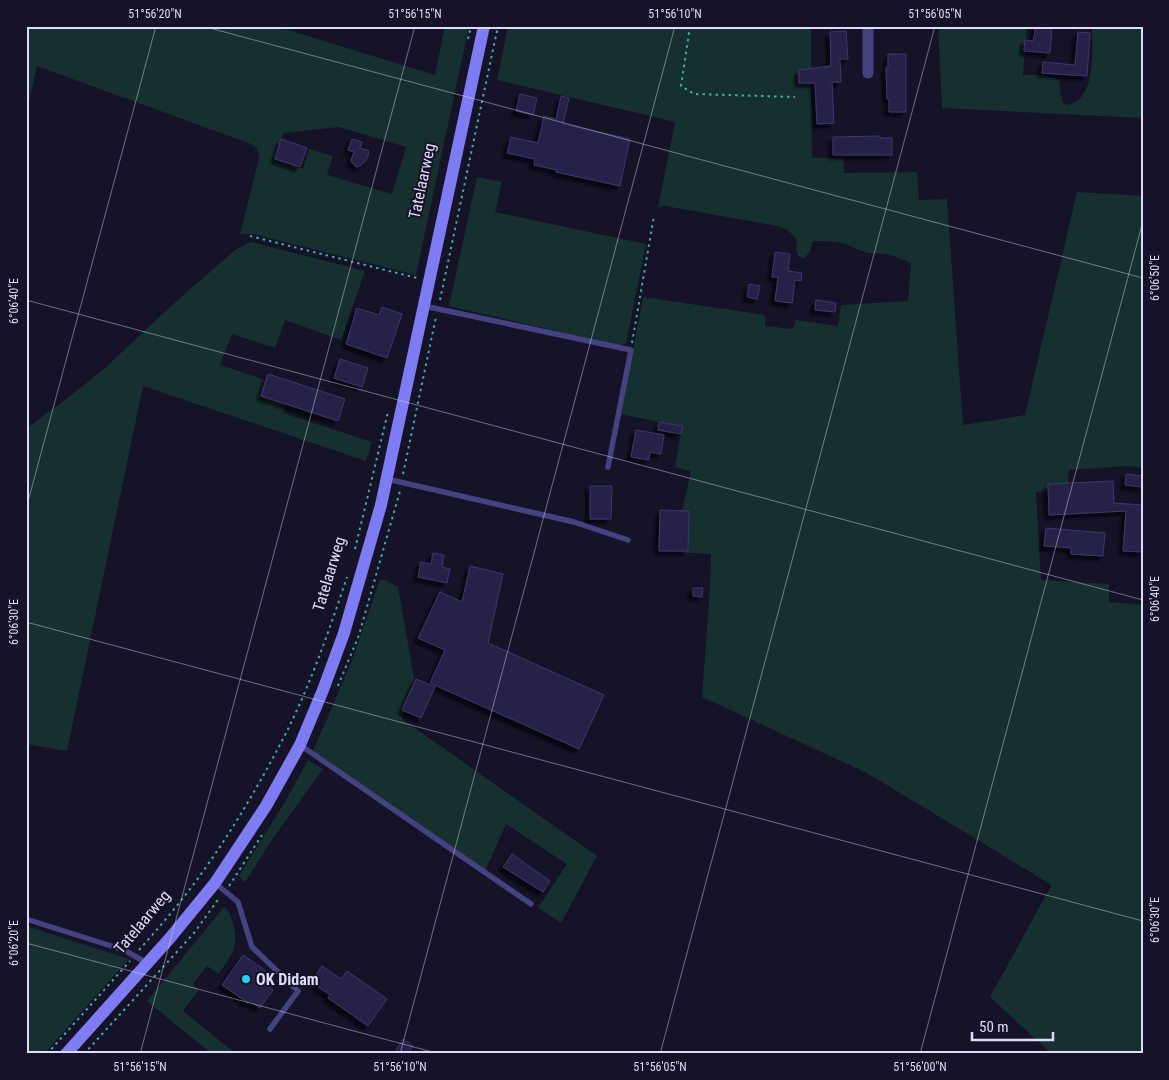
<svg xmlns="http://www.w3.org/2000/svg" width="1169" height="1080" font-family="'Roboto Condensed',sans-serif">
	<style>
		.green { fill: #16302f; fill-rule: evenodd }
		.building { fill: #282046; stroke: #403570; filter: url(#shadow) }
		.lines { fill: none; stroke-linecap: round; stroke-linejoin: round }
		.path { stroke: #3dafa7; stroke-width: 2; stroke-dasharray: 2.5 4; stroke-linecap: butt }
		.service { stroke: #444281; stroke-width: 5.5 }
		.minor { stroke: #444281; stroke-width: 11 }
		.secondary { stroke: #7e7cf2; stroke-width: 12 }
		.ticks { fill: none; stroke: #dfdcfb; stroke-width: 1; stroke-opacity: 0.45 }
		.poi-dot { fill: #1bd6e8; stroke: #161227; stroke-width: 2 }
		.labels { text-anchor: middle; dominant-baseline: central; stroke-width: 4; stroke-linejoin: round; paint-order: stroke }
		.street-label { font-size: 16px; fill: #dfdcfb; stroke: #161227 }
		.poi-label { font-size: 16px; font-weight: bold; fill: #dfdcfb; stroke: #161227; text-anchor: start }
		.neatline { fill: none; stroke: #dfdcfb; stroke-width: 2 }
		.ticks-label { font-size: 12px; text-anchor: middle; fill: #dfdcfb }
	</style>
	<defs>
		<filter id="shadow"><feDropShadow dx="-4.5" dy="4.5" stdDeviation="1" flood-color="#0009"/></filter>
	</defs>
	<rect width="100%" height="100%" fill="#161227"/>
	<path class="green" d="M26,26H275L435,75L445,26H469L416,275L253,234H240L259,157L257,148L251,144L37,66L26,115ZM339,127L406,147L392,194L327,175L333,156L309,149L303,169L274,161L283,133Z
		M508,26H811L812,158H843L844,173L917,172L919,200L947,199L963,425L1025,415L1077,192L1143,196V468L1128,466L1069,470L1068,489L1036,492L1041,580L1109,584V602L1143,605V1054H1052L990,997L1051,886L1050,884L867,773L702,697L710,587L711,554L673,552L691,471L675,467L682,427L621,414L643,297L765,315V326L793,329L796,320L838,326L841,305L908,301L911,263L888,254L867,253L843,243L828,241H813L810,252L804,258L798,256L796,249L797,239L789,231L778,226L665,206L658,207L675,122L497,80Z
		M938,26H1027L1023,75H1044L1059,80L1062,101L1066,105C1097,101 1092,49 1092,26L1143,27V118L942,108Z
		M477,177L502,182L495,212L646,244L626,343L620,346L449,306Z
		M251,242L365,271L341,340L285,320L275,348L232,334L220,365L290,388L283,413L372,442L366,461L143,386L67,751L26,744V429L74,393L105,368L171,306L235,250Z
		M380,579L387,581L398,587L414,678L402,719L597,856L561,923L538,908L567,864L506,824L485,871L313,751L351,663Z
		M308,760L323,769L273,838L245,882L239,876L286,800Z
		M224,907C230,912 231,916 233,924C240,947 231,955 219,974L207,966L193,984L199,990L183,1011L236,1054H212L147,1001Z
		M26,926L129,959L44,1054H26Z"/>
	<path class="building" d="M1036,27L1050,28L1052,30L1050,53L1024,51L1025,40L1033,41Z
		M846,31L848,59H840L841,82H832L834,123L817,124L815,83H799V70L831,66L830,32Z
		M1078,32L1090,33L1087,76L1042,73L1043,62L1075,65Z
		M888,54H906V112H889V99H887L886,67H888Z
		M520,94L537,98L533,115L516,111Z
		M561,96L569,98L563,124L630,139L620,186L556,172L557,170L534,165L535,159L507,153L511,137L538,143L544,116L556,119Z
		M880,136V138H892V155H833V137Z
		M281,139L307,148L300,167L275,159Z
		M352,139L362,142L360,148L369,151L367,159L360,166L356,167L353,164L351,160L354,152L348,150Z
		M775,252L790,254L788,271L802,273L801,281L795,280L792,303L775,301L778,277H772Z
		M749,284L760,286L757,299L747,297Z
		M816,300L836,303L835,312L815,310Z
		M382,307L402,314L387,358L346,344L357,308L379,315Z
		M340,359L368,368L362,387L334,378Z
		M268,374L345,399L338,421L261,396Z
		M659,422L683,426L681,434L658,430Z
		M636,430L664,435L661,454L650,452L649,460L631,457Z
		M1126,474L1143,476V487L1125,485Z
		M1113,481L1114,503L1143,505V552L1123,551L1126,511L1049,515L1048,484Z
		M590,486H612L611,519H590Z
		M660,510L689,511L688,551H659Z
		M1046,528L1105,533L1103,556L1071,554V548L1044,546Z
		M433,553L444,555L442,567L450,569L447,583L418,577L421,562L431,564Z
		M470,566L503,574L488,643L604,695L579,749L430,683L445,650L418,638L440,592L462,602Z
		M693,588H703L702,597L693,596Z
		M416,679L435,687L421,718L402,710Z
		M512,854L550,881L543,892L503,867Z
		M243,955L269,973L263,982L273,990L260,1008L250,1001L248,1003L222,985Z
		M322,966L341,979L347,971L387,999L368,1026L328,998L330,995L311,982Z
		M403,1039L413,1046L407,1054H393Z"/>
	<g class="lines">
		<path class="path" d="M690,26L681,86L694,94L795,97
			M468,39L471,26
			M250,236L417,278
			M440,300L498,26
			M632,343L654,216
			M403,474L436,317
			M355,549L388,412
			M338,686L359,635L400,491
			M229,886L262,835
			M139,950C154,933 169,916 183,898C221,850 256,791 284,737C310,686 329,631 347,577
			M47,1054L130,961
			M84,1054L194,933L220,897"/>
		<path class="service" d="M424,306L631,350L608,467
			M387,479L574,522L628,540
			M300,745L531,904
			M215,883L238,902L252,947L298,991L270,1029
			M26,919L124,950L147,963"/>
		<path class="minor" d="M868,26V73"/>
		<path class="secondary" d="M66,1054L170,938L215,883L266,806L300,745L323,690L344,633L381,505L484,26"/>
	</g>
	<path class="ticks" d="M202,26L1143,278M26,300L1143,600M26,509L156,26M26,622L1143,921M26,943L440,1054M140,1054L415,26M400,1054L675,26M660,1054L935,26M920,1054L1143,221"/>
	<circle class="poi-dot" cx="246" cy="979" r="5"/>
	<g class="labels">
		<g class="street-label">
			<text transform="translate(422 181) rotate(-78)">Tatelaarweg</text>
			<text transform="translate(329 574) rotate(-73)">Tatelaarweg</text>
			<text transform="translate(142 922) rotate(-50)">Tatelaarweg</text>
		</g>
		<g class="poi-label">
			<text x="256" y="979">OK Didam</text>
		</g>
	</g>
	<rect width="1169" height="1080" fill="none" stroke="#161227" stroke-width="55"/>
	<path d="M972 1032v8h81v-8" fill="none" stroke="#dfdcfb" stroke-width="2.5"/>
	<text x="979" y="1032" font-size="15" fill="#dfdcfb" stroke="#161227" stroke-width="4" paint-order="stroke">50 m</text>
	<rect x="28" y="28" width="1114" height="1024" class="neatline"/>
	<g class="ticks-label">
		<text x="155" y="18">51°56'20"N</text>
		<text x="415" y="18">51°56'15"N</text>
		<text x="675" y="18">51°56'10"N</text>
		<text x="935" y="18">51°56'05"N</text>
		<text transform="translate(1155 278) rotate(-90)" y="4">6°06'50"E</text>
		<text transform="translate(14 301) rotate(-90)" y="4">6°06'40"E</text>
		<text transform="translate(1155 599) rotate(-90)" y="4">6°06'40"E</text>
		<text transform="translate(14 622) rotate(-90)" y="4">6°06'30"E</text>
		<text transform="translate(1155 920) rotate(-90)" y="4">6°06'30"E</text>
		<text transform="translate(14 943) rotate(-90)" y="4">6°06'20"E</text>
		<text x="140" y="1071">51°56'15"N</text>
		<text x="400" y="1071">51°56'10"N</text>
		<text x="660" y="1071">51°56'05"N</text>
		<text x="920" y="1071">51°56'00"N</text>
	</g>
</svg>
